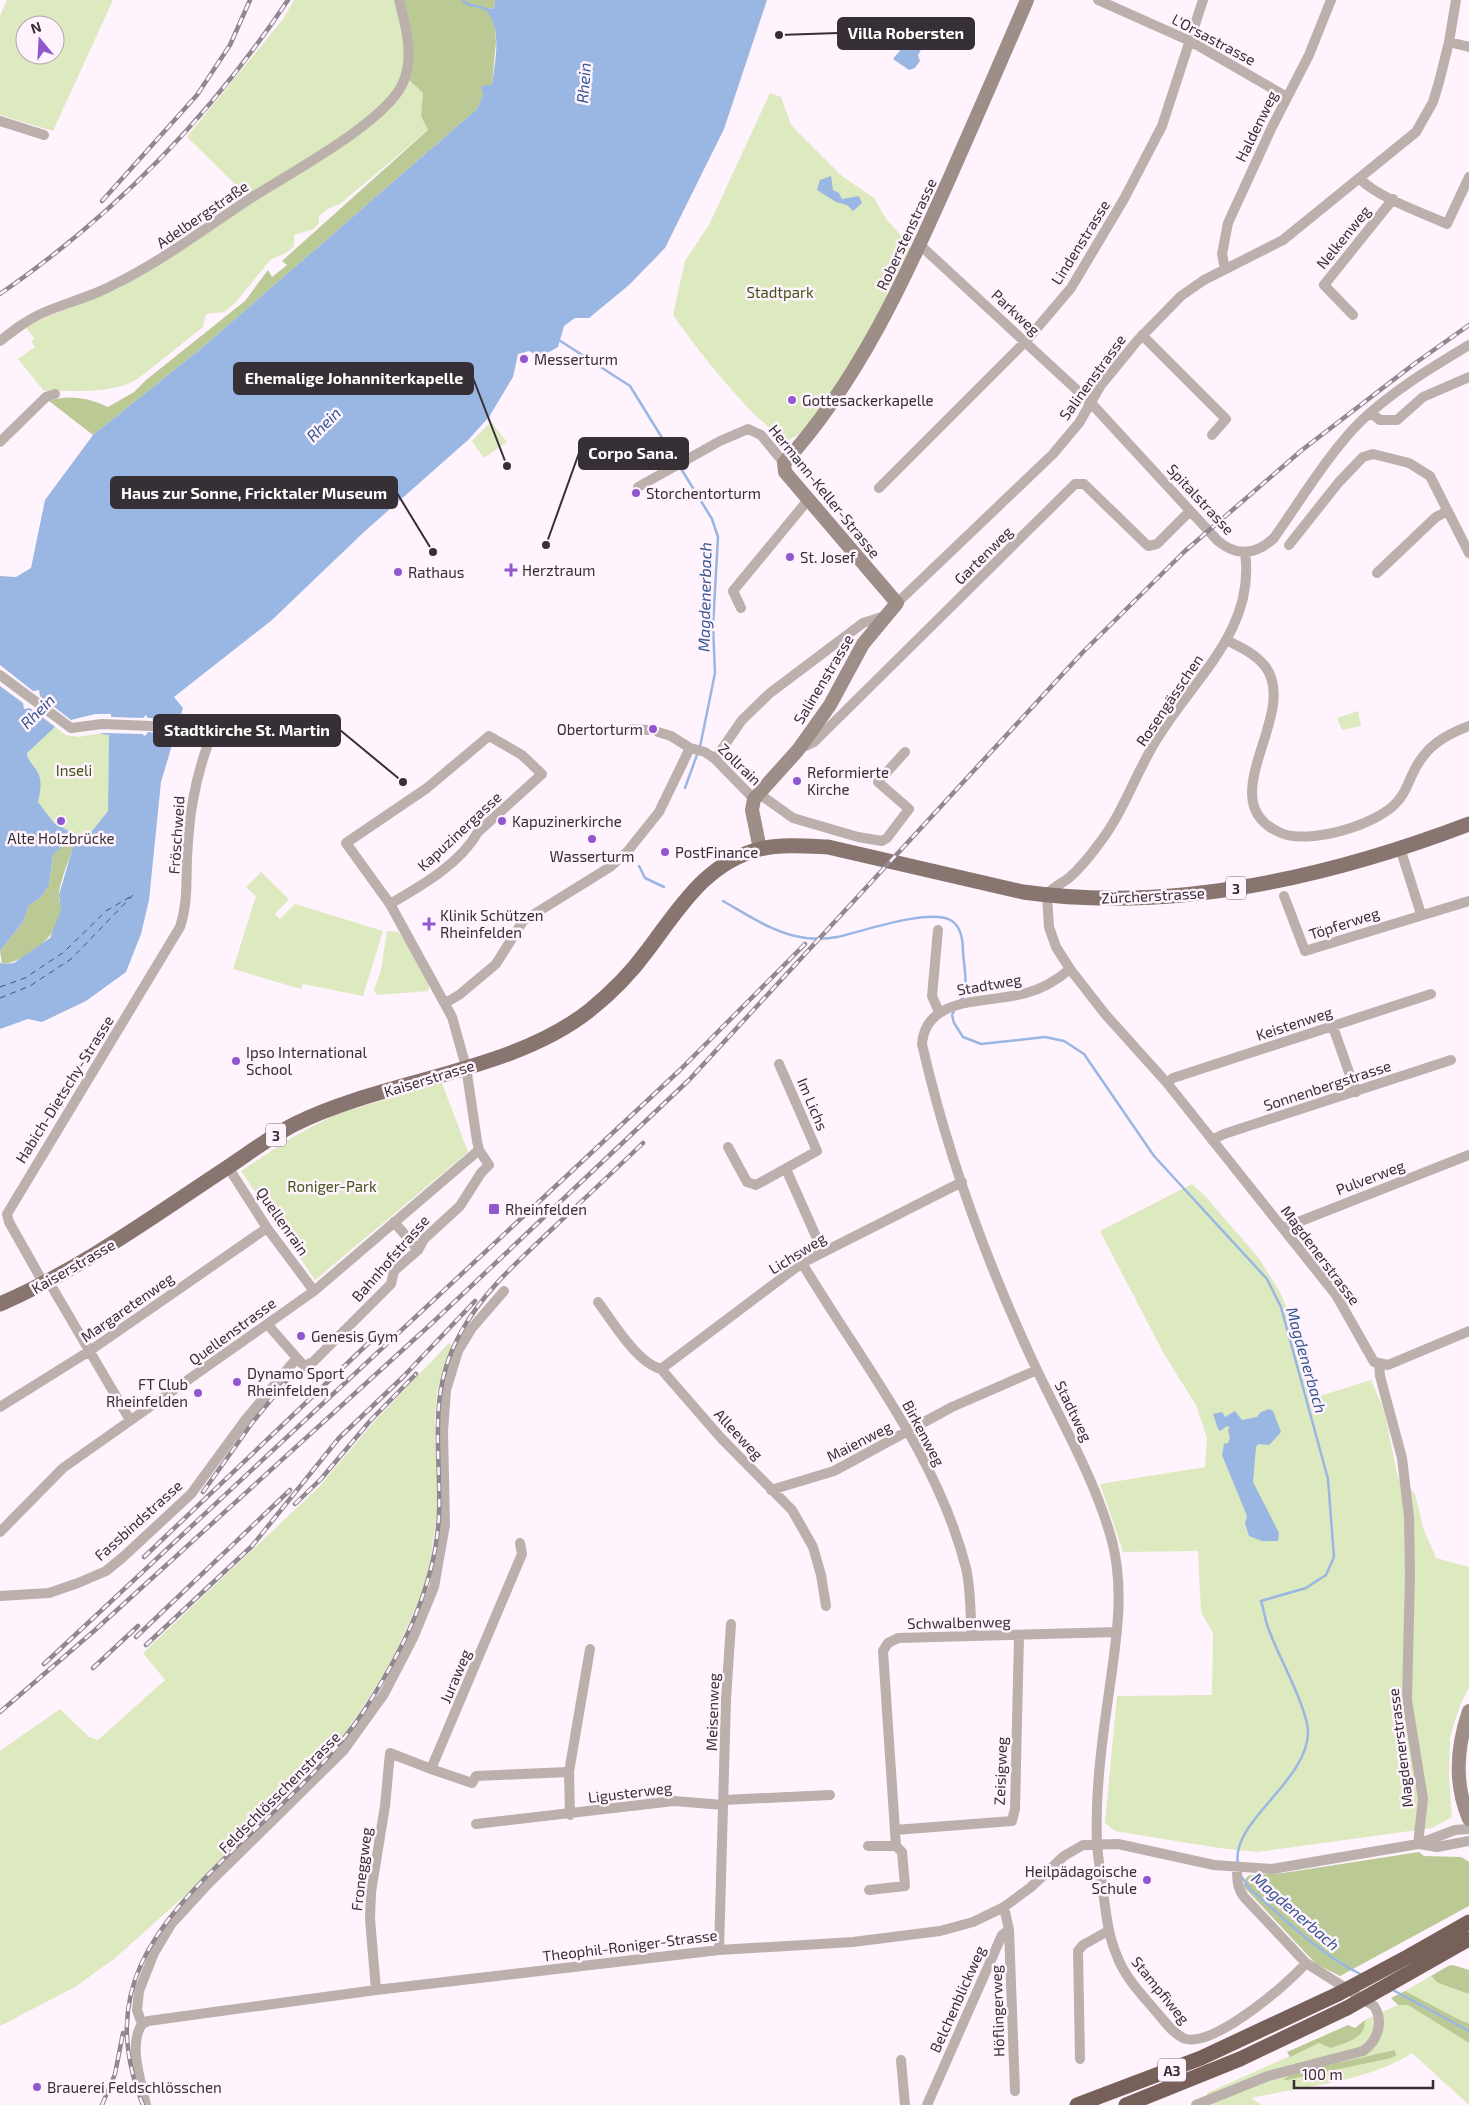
<svg xmlns="http://www.w3.org/2000/svg" width="1469" height="2105" font-family="'Exo 2',sans-serif">
	<style>
		.green { fill: #dde9be; fill-rule: evenodd }
		.forest { fill: #bbc995 }
		.water { fill: #9ab6e3; fill-rule: evenodd }
		.pier { fill: #fff3fd }
		.lines { fill: none; stroke-linecap: round; stroke-linejoin: round }
		.stream { stroke: #9ab6e3; stroke-width: 2.5 }
		.ferry { stroke: #355790; stroke-width: 1; stroke-dasharray: 6 5; stroke-linecap: butt }
		.street { stroke: #bbb0ac; stroke-width: 10 }
		.secondary { stroke: #9e8e88; stroke-width: 14 }
		.primary { stroke: #88756f; stroke-width: 15 }
		.highway { stroke: #766059; stroke-width: 15 }
		.rail-casing { stroke: #90878f; stroke-width: 4.5 }
		.rail { stroke: #fff3fd; stroke-width: 2.5; stroke-dasharray: 8; stroke-linecap: butt }
		.highway-bridge { stroke: #766059; stroke-width: 15 }
		.poi-dot { fill: #9157cf; stroke: #fff3fd; stroke-width: 2 }
		.labels { text-anchor: middle; dominant-baseline: central; stroke-width: 5; stroke-linejoin: round; paint-order: stroke }
		.shield { fill: #fff3fd; stroke: #726a71; stroke-width: 1 }
		.shield-label { font-size: 14px; font-weight: bold; fill: #362f35 }
		.street-label { font-size: 15px; fill: #362f35; stroke: #fff3fd }
		.park-label { font-size: 15px; fill: #465219; stroke: #fff3fd }
		.poi-label { font-size: 15px; fill: #362f35; stroke: #fff3fd; text-anchor: start }
		.water-label { font-size: 16px; font-style: italic; fill: #355790; stroke: #fff3fd }
		.leader { fill: none; stroke: #362f35; stroke-width: 2 }
		.callout-dot { fill: #362f35; stroke: #fff3fd; stroke-width: 2 }
		.callout { fill: #362f35; stroke: #362f35; stroke-width: 2 }
		.callout-label { font-size: 16px; text-anchor: middle; font-weight: bold; fill: #fff }
	</style>
	<rect width="100%" height="100%" fill="#fff3fd"/>
	<path class="green" d="M7,0H113L53,131L0,115V16ZM25,25H55V55H25Z
		M294,0H396C402,24 409,52 403,76C391,117 284,173 247,196L187,137L283,19Z
		M407,78L423,93L421,116L428,130L340,204L327,209L319,216V223L314,229L294,235V246L286,253L270,260L236,302L224,312L206,314L203,327L139,378C113,395 74,390 44,391L18,359L35,347L31,341L34,338L25,326L117,289L349,139Z
		M770,93L781,97L791,125L842,176L874,198L886,219L909,244L911,250C886,298 834,418 789,440C760,431 692,343 673,315L685,261L709,225Z
		M491,422L507,442L484,458L472,441Z
		M1358,711L1361,726L1342,730L1337,718Z
		M55,727L109,734L108,811L92,831L82,838L54,823L37,802C40,792 41,781 37,771C34,764 27,761 27,753Z
		M261,872L289,899L275,914L280,919L295,904L383,931L363,996L303,984L301,989L233,969L256,896L246,887Z
		M387,931L398,932L405,940L430,985L428,991L377,995L374,990L381,970Z
		M442,1083L468,1152L315,1280L241,1171L291,1138L336,1114Z
		M1192,1184L1205,1196L1258,1257L1280,1292L1313,1369L1320,1396L1371,1380L1384,1410L1398,1478L1415,1494L1424,1530L1436,1558L1469,1567V1687L1460,1705L1450,1737L1449,1777L1452,1817L1432,1828L1257,1852L1219,1848L1115,1831L1105,1823L1117,1696L1212,1695L1213,1633L1201,1612L1198,1551L1123,1552L1100,1484L1205,1467L1207,1438L1196,1405L1164,1354L1100,1231Z
		M449,1343L452,1345L437,1392L435,1418L437,1514L427,1582L391,1663L364,1705L340,1740L289,1794L214,1865L197,1885L114,1959L75,1987L0,2026V1751L60,1709L89,1737L98,1740L165,1680L143,1653L319,1487L373,1423Z
		M1431,1976L1438,1983L1469,1994V2023L1462,2021L1405,1991Z
		M1398,2005H1408L1469,2043V2105L1412,2053C1370,2081 1301,2087 1251,2098L1262,2105H1211L1207,2093L1319,2043L1365,2026V2020Z"/>
	<path class="forest" d="M396,0H495L494,8L486,9L494,19L496,42L492,85L483,95L477,109L204,346L93,435L49,401C70,394 89,398 108,407L134,392L146,380L245,301L268,270L272,277L287,265L282,261L428,130L421,116L423,93L407,78L404,37Z
		M70,839L74,843C70,859 60,879 59,895C58,900 62,905 61,910C59,936 26,962 2,964L0,951L23,922L29,905L39,899L49,885L53,855Z
		M1419,1852L1424,1856L1461,1857L1469,1862V1906L1340,1976L1316,1964L1243,1886L1246,1878L1250,1875L1283,1873Z
		M1453,1965L1469,1970V1994L1438,1983L1431,1976L1448,1966Z
		M1405,1991L1462,2021L1469,2023V2043L1408,2005H1398L1391,1998Z
		M1365,2020C1366,2039 1346,2042 1331,2048L1319,2043L1290,2057L1287,2052L1348,2025L1355,2028Z
		M1395,2050L1396,2056L1387,2059L1286,2080L1284,2079L1294,2073Z"/>
	<path class="water" d="M495,0H767L724,129L665,248L629,285L589,318H575L564,326L558,347L540,357L529,351L518,354L513,377L489,417L468,440L364,532L272,620L174,697L183,708L161,782L149,900L141,934L126,972L86,1001L42,1022L28,1019L0,1029V962L2,964L14,963L50,938L61,910L59,895L74,843L71,839L53,855L49,885L39,899L29,905L23,922L0,951V576L16,577L31,568L45,500L93,435L204,346L477,109L483,95L481,86L492,85C495,60 503,29 485,9L494,8ZM55,727L109,735L108,811L92,831L82,838L54,823L38,802C40,792 43,781 37,771C33,764 27,760 27,753Z
		M912,36L918,40L921,37L925,43L918,55L920,61L915,68L909,70L893,59Z
		M831,176L833,190L839,193L842,199L859,196L862,203L853,211L847,205L836,202L817,190L820,180Z
		M1269,1409L1273,1411L1281,1432L1269,1445L1258,1444L1256,1447L1253,1482L1279,1533L1278,1541H1262L1249,1536L1245,1523L1247,1516L1222,1455L1224,1444L1228,1443L1230,1438L1228,1430L1230,1428L1227,1426L1220,1431L1218,1429L1213,1414L1222,1412L1225,1417L1235,1411L1242,1420L1257,1417L1261,1412Z"/>
	<path class="pier" d="M0,665L33,691L39,690L40,696L71,720L95,714H111V717L143,718L146,715L148,718L180,719L175,734L148,732L145,736L142,734L104,733L78,737L66,735L30,708L24,709L23,703L0,686Z"/>
	<g class="lines">
		<path class="stream" d="M463,0L467,4L487,9
			M559,340L630,386L677,462
			M680,467L712,519L718,537L713,626L715,673L700,747
			M685,788L698,752
			M639,866L645,878L664,887
			M723,901C748,915 776,935 806,938C815,939 828,939 837,937C861,932 931,907 952,921C961,927 963,942 963,952C964,967 969,987 961,1000
			M954,1011L952,1015L954,1023L963,1037L981,1044L1045,1037L1064,1041L1084,1054L1154,1156L1267,1279L1281,1307L1328,1479L1334,1557L1326,1575L1306,1588L1261,1601C1264,1610 1265,1621 1269,1630C1278,1656 1308,1708 1308,1733C1307,1782 1230,1822 1238,1864
			M1241,1876L1249,1888C1285,1919 1319,1954 1362,1975
			M1391,1989L1469,2031"/>
		<path class="ferry" d="M0,987L25,978L64,952L106,911L130,897
			M0,998L30,986L71,959L133,895"/>
		<path class="street" d="M1098,0L1190,41L1287,97
			M1449,42L1469,47
			M0,121L44,135
			M1360,179C1379,198 1421,212 1447,224L1469,177
			M920,245L1091,403L1218,541C1237,557 1256,555 1274,538C1300,501 1329,453 1360,422C1392,391 1431,368 1469,345
			M1225,269L1222,254L1228,223L1272,127L1309,55L1331,0
			M1353,315L1324,285L1393,199
			M1142,335L1226,419L1212,435
			M0,341C14,330 28,319 45,312C66,303 90,297 111,286C159,263 201,231 245,202C284,176 382,125 402,85C415,58 406,27 399,0
			M1371,413L1380,420H1397L1423,397L1469,377
			M0,442L46,397L55,394
			M638,487L720,441L748,429L761,435L784,463
			M879,488L1026,341L1071,288L1124,199L1162,126L1203,0
			M1289,545L1339,482L1363,457L1373,454L1409,463L1430,476L1469,553
			M1245,553C1256,630 1193,679 1157,739C1135,774 1124,812 1098,845C1090,856 1080,868 1070,877C1062,884 1053,886 1047,895L1049,927L1056,947L1070,969L1105,1014L1167,1083L1336,1295L1374,1362L1388,1365L1469,1331
			M1377,573L1436,517L1448,511
			M897,603L1053,454L1079,423L1101,385L1137,341L1181,296L1204,280L1283,240L1416,132L1433,102L1439,82L1449,42L1456,0
			M741,608L733,591L808,500
			M1226,640C1240,647 1254,653 1264,665C1303,712 1207,802 1281,833C1309,845 1377,825 1397,802C1405,794 1408,783 1413,773C1425,747 1443,736 1469,726
			M0,675L71,728L102,724L175,727L203,735L208,744C194,783 189,816 187,858C186,882 188,903 180,927L7,1214L9,1222L44,1284
			M632,729L647,730
			M658,732L671,736L690,748L705,752L715,759L754,799
			M799,749L814,742L1075,484H1084L1148,546L1157,544L1190,511
			M715,759L742,720L770,693L863,623L885,616
			M758,793L793,818L858,837L882,841L887,838L909,809L878,782L905,752
			M1400,848L1421,914
			M1284,896L1305,951L1469,901
			M938,930L932,996L939,1012
			M1070,969C1057,980 1042,989 1026,993C990,1004 926,994 922,1044C946,1149 984,1255 1029,1353C1057,1415 1094,1475 1112,1541C1125,1591 1116,1642 1109,1692C1102,1740 1095,1794 1097,1843C1098,1859 1101,1875 1103,1891C1106,1913 1108,1935 1117,1956C1125,1978 1144,1997 1159,2015C1166,2023 1175,2036 1186,2039C1215,2046 1287,1985 1306,1963
			M445,1003L459,995L496,964L523,921L610,867L627,852L659,812L690,748
			M1333,1027L1356,1092
			M1167,1083L1173,1078L1431,994
			M1212,1140L1224,1134L1451,1060
			M728,1147L747,1182L756,1185L817,1151L779,1064
			M228,1167L267,1228L314,1291
			M786,1169L823,1252
			M394,1222L418,1250
			M1283,1228L1469,1155
			M802,1263C861,1362 937,1454 966,1568C971,1589 970,1614 972,1636
			M49,1282L130,1420
			M598,1302C612,1321 637,1363 661,1369L721,1438L792,1510L813,1547L821,1575L826,1606
			M268,1325L304,1366L313,1362L391,1284L394,1271L418,1250L424,1239L460,1206L481,1173L489,1165L479,1150L477,1141L466,1067L452,1017L390,904L346,843L427,788L489,736L522,755L542,774L478,832C460,864 421,886 390,904
			M1379,1364L1380,1376L1402,1458L1409,1517L1410,1574L1407,1700L1423,1799L1418,1844
			M661,1369L802,1263L962,1182
			M0,1407L88,1352L267,1228
			M771,1490L834,1471L952,1407L1037,1370
			M0,1532L63,1468L314,1291L479,1150
			M0,1596L49,1593L78,1583L106,1571L122,1558L191,1494L246,1419L296,1359
			M431,1769L472,1783L476,1776L569,1772
			M724,1800L830,1795
			M570,1815L569,1772L590,1649
			M476,1824L674,1801L723,1805
			M895,1830L1012,1821L1015,1809L1019,1636
			M1419,1844L1437,1847L1469,1841
			M868,1846H896L902,1852L905,1886L869,1890
			M896,1846L883,1651L888,1643L898,1638L1117,1632
			M1004,1907L1009,1930L1015,2091
			M719,1950L726,1699L731,1624
			M376,1990L370,1919L371,1892L385,1806L390,1753L431,1769L522,1554L520,1543
			M142,2024L148,2021L376,1990L719,1950L853,1942L940,1931L973,1922L1004,1907L1031,1887L1064,1856L1083,1845L1118,1844L1214,1865L1272,1869L1418,1844L1455,1830L1469,1829
			M142,2024L137,2010L139,1991L154,1953L172,1923L207,1885L343,1751L384,1694L413,1638L434,1587L445,1525L443,1432L446,1390L458,1351L472,1328L504,1291
			M142,2024C128,2045 141,2081 146,2105
			M1080,2059L1078,1951L1083,1945L1108,1931
			M901,2060L905,2105
			M927,2105L1002,1935L1009,1930
			M1196,2105L1268,2076L1363,2051C1378,2041 1384,2021 1374,2006L1306,1963L1244,1897C1237,1888 1237,1879 1237,1867"/>
		<path class="secondary" d="M760,849L752,810L754,799L798,750L830,705L863,644L897,603L785,472L784,463C859,381 905,278 950,177C976,118 1002,59 1027,0
			M1469,1711C1457,1746 1454,1784 1469,1819"/>
		<path class="primary" d="M0,1304C81,1269 152,1217 225,1169C248,1154 271,1136 295,1124C385,1079 511,1073 590,1010C611,993 631,973 647,951C679,909 705,863 760,849C782,844 806,846 828,847L1023,892C1172,913 1330,877 1469,824"/>
		<path class="highway" d="M1411,1955L1469,1922
			M1386,1986L1469,1939
			M1077,2105L1201,2058L1338,1994
			M1126,2105L1240,2059L1347,2008"/>
		<defs>
			<path id="rail" d="M102,201L197,95L230,45L250,0
				M0,294C116,214 210,117 288,0
				M203,1492L252,1423L289,1378
				M295,1504L321,1479L370,1421L416,1374
				M144,1557L377,1335
				M136,1637L290,1490
				M146,1645L252,1546L339,1438L403,1377L475,1301
				M44,1664L680,1070L805,944
				M93,1668L138,1626
				M0,1712L94,1631L430,1325L689,1080L1083,652L1185,551L1302,450L1414,364L1469,325
				M102,2105L115,2074L123,2033
				M143,2105C97,1990 156,1925 234,1849C281,1805 332,1761 367,1706C404,1648 436,1584 439,1514C441,1450 427,1393 460,1334C482,1293 518,1261 551,1230C582,1201 613,1172 643,1143"/>
		</defs>
		<use href="#rail" class="rail-casing"/>
		<use href="#rail" class="rail"/>
		<path class="highway-bridge" d="M1338,1994L1411,1955
			M1347,2008L1386,1986"/>
	</g>
	<g class="poi-dot">
		<circle cx="524" cy="359" r="5"/>
		<circle cx="792" cy="400" r="5"/>
		<circle cx="636" cy="493" r="5"/>
		<circle cx="790" cy="557" r="5"/>
		<path d="M508.5 562.5h5v5h5v5h-5v5h-5v-5h-5v-5h5z"/>
		<circle cx="398" cy="572" r="5"/>
		<circle cx="653" cy="729" r="5"/>
		<circle cx="797" cy="781" r="5"/>
		<circle cx="61" cy="821" r="5"/>
		<circle cx="502" cy="821" r="5"/>
		<circle cx="592" cy="839" r="5"/>
		<circle cx="665" cy="852" r="5"/>
		<path d="M426.5 916.5h5v5h5v5h-5v5h-5v-5h-5v-5h5z"/>
		<circle cx="236" cy="1061" r="5"/>
		<rect x="488" y="1203" width="12" height="12" rx="2.5"/>
		<circle cx="301" cy="1336" r="5"/>
		<circle cx="237" cy="1382" r="5"/>
		<circle cx="198" cy="1393" r="5"/>
		<circle cx="1147" cy="1880" r="5"/>
		<circle cx="37" cy="2087" r="5"/>
	</g>
	<g class="labels">
		<g class="shield">
			<rect x="1226" y="876.5" width="20" height="23" rx="4"/>
			<rect x="266" y="1123.5" width="20" height="23" rx="4"/>
			<rect x="1158" y="2058.5" width="28" height="23" rx="4"/>
		</g>
		<g class="shield-label">
			<text x="1236" y="888">3</text>
			<text x="276" y="1135">3</text>
			<text x="1172" y="2070">A3</text>
		</g>
		<g class="street-label">
			<text transform="translate(1214 39) rotate(28)">L'Orsastrasse</text>
			<text transform="translate(1256 126) rotate(-64)">Haldenweg</text>
			<text transform="translate(202 214) rotate(-34)">Adelbergstraße</text>
			<text transform="translate(906 234) rotate(-65)">Roberstenstrasse</text>
			<text transform="translate(1343 237) rotate(-51)">Nelkenweg</text>
			<text transform="translate(1080 242) rotate(-58)">Lindenstrasse</text>
			<text transform="translate(1016 312) rotate(43)">Parkweg</text>
			<text transform="translate(1092 377) rotate(-54)">Salinenstrasse</text>
			<text transform="translate(825 491) rotate(51)">Hermann-Keller-Strasse</text>
			<text transform="translate(1201 499) rotate(47)">Spitalstrasse</text>
			<text transform="translate(983 555) rotate(-45)">Gartenweg</text>
			<text transform="translate(823 679) rotate(-59)">Salinenstrasse</text>
			<text transform="translate(1169 700) rotate(-56)">Rosengässchen</text>
			<text transform="translate(740 764) rotate(44)">Zollrain</text>
			<text transform="translate(459 831) rotate(-43)">Kapuzinergasse</text>
			<text transform="translate(176 835) rotate(-86)">Fröschweid</text>
			<text transform="translate(1153 895) rotate(-3)">Zürcherstrasse</text>
			<text transform="translate(1344 923) rotate(-18)">Töpferweg</text>
			<text transform="translate(989 984) rotate(-10)">Stadtweg</text>
			<text transform="translate(1294 1023) rotate(-18)">Keistenweg</text>
			<text transform="translate(429 1078) rotate(-17)">Kaiserstrasse</text>
			<text transform="translate(1327 1085) rotate(-18)">Sonnenbergstrasse</text>
			<text transform="translate(64 1089) rotate(-58)">Habich-Dietschy-Strasse</text>
			<text transform="translate(813 1104) rotate(67)">Im Lichs</text>
			<text transform="translate(1370 1177) rotate(-21)">Pulverweg</text>
			<text transform="translate(283 1221) rotate(55)">Quellenrain</text>
			<text transform="translate(797 1253) rotate(-32)">Lichsweg</text>
			<text transform="translate(1321 1255) rotate(53)">Magdenerstrasse</text>
			<text transform="translate(390 1258) rotate(-49)">Bahnhofstrasse</text>
			<text transform="translate(73 1266) rotate(-30)">Kaiserstrasse</text>
			<text transform="translate(127 1307) rotate(-35)">Margaretenweg</text>
			<text transform="translate(232 1331) rotate(-36)">Quellenstrasse</text>
			<text transform="translate(1074 1411) rotate(64)">Stadtweg</text>
			<text transform="translate(924 1433) rotate(62)">Birkenweg</text>
			<text transform="translate(739 1434) rotate(47)">Alleeweg</text>
			<text transform="translate(859 1441) rotate(-27)">Maienweg</text>
			<text transform="translate(138 1520) rotate(-42)">Fassbindstrasse</text>
			<text transform="translate(959 1622) rotate(-1)">Schwalbenweg</text>
			<text transform="translate(455 1676) rotate(-67)">Juraweg</text>
			<text transform="translate(712 1712) rotate(-88)">Meisenweg</text>
			<text transform="translate(1400 1748) rotate(-97)">Magdenerstrasse</text>
			<text transform="translate(1000 1771) rotate(-88)">Zeisigweg</text>
			<text transform="translate(279 1792) rotate(-45)">Feldschlösschenstrasse</text>
			<text transform="translate(630 1792) rotate(-7)">Ligusterweg</text>
			<text transform="translate(361 1869) rotate(-83)">Froneggweg</text>
			<text transform="translate(630 1945) rotate(-7)">Theophil-Roniger-Strasse</text>
			<text transform="translate(1161 1990) rotate(51)">Stampfiweg</text>
			<text transform="translate(957 1999) rotate(-66)">Belchenblickweg</text>
			<text transform="translate(997 2011) rotate(-92)">Höflingerweg</text>
		</g>
		<g class="park-label">
			<text x="780" y="292">Stadtpark</text>
			<text x="74" y="770">Inseli</text>
			<text x="332" y="1186">Roniger-Park</text>
		</g>
		<g class="poi-label">
			<text x="534" y="359">Messerturm</text>
			<text x="802" y="400">Gottesackerkapelle</text>
			<text x="646" y="493">Storchentorturm</text>
			<text x="800" y="557">St. Josef</text>
			<text x="522" y="570">Herztraum</text>
			<text x="408" y="572">Rathaus</text>
			<text x="643" y="729" text-anchor="end">Obertorturm</text>
			<text x="807" y="772">Reformierte<tspan x="807" dy="17">Kirche</tspan></text>
			<text x="512" y="821">Kapuzinerkirche</text>
			<text x="61" y="838" text-anchor="middle">Alte Holzbrücke</text>
			<text x="675" y="852">PostFinance</text>
			<text x="592" y="856" text-anchor="middle">Wasserturm</text>
			<text x="440" y="915">Klinik Schützen<tspan x="440" dy="17">Rheinfelden</tspan></text>
			<text x="246" y="1052">Ipso International<tspan x="246" dy="17">School</tspan></text>
			<text x="505" y="1209">Rheinfelden</text>
			<text x="311" y="1336">Genesis Gym</text>
			<text x="247" y="1373">Dynamo Sport<tspan x="247" dy="17">Rheinfelden</tspan></text>
			<text x="188" y="1384" text-anchor="end">FT Club<tspan x="188" dy="17">Rheinfelden</tspan></text>
			<text x="1137" y="1871" text-anchor="end">Heilpädagoische<tspan x="1137" dy="17">Schule</tspan></text>
			<text x="47" y="2087">Brauerei Feldschlösschen</text>
		</g>
		<g class="water-label">
			<text transform="translate(583 83) rotate(-86)">Rhein</text>
			<text transform="translate(323 424) rotate(-45)">Rhein</text>
			<text transform="translate(704 597) rotate(-89)">Magdenerbach</text>
			<text transform="translate(37 711) rotate(-45)">Rhein</text>
			<text transform="translate(1307 1360) rotate(74)">Magdenerbach</text>
			<text transform="translate(1296 1911) rotate(41)">Magdenerbach</text>
		</g>
	</g>
	<path class="leader" d="M779 35L838 33M507 466L473 378M546 545L579 453M433 552L397 493M403 782L340 730"/>
	<g class="callout-dot">
		<circle cx="779" cy="35" r="5"/>
		<circle cx="507" cy="466" r="5"/>
		<circle cx="546" cy="545" r="5"/>
		<circle cx="433" cy="552" r="5"/>
		<circle cx="403" cy="782" r="5"/>
	</g>
	<g class="callout">
		<rect x="838" y="18" width="136" height="31" rx="5"/>
		<rect x="234" y="363" width="239" height="31" rx="5"/>
		<rect x="579" y="438" width="109" height="31" rx="5"/>
		<rect x="111" y="477" width="286" height="31" rx="5"/>
		<rect x="154" y="715" width="186" height="31" rx="5"/>
	</g>
	<g class="callout-label">
		<text x="906" y="39">Villa Robersten</text>
		<text x="354" y="384">Ehemalige Johanniterkapelle</text>
		<text x="633" y="459">Corpo Sana.</text>
		<text x="254" y="499">Haus zur Sonne, Fricktaler Museum</text>
		<text x="247" y="736">Stadtkirche St. Martin</text>
	</g>
	<g transform="translate(40 40) rotate(342)"><circle r="24" fill="#fff3fd" stroke="#afa5ad"/>
	<path d="M0-4L9 19L0 12L-9 19Z" fill="#9157cf"/>
	<text y="-8" font-size="14" font-weight="bold" text-anchor="middle" fill="#362f35">N</text>
	</g>
	<path d="M1294 2080v8h139v-8" fill="none" stroke="#362f35" stroke-width="2.5"/>
	<text x="1302" y="2080" font-size="15" fill="#362f35" stroke="#fff3fd" stroke-width="4" paint-order="stroke">100 m</text>
</svg>
